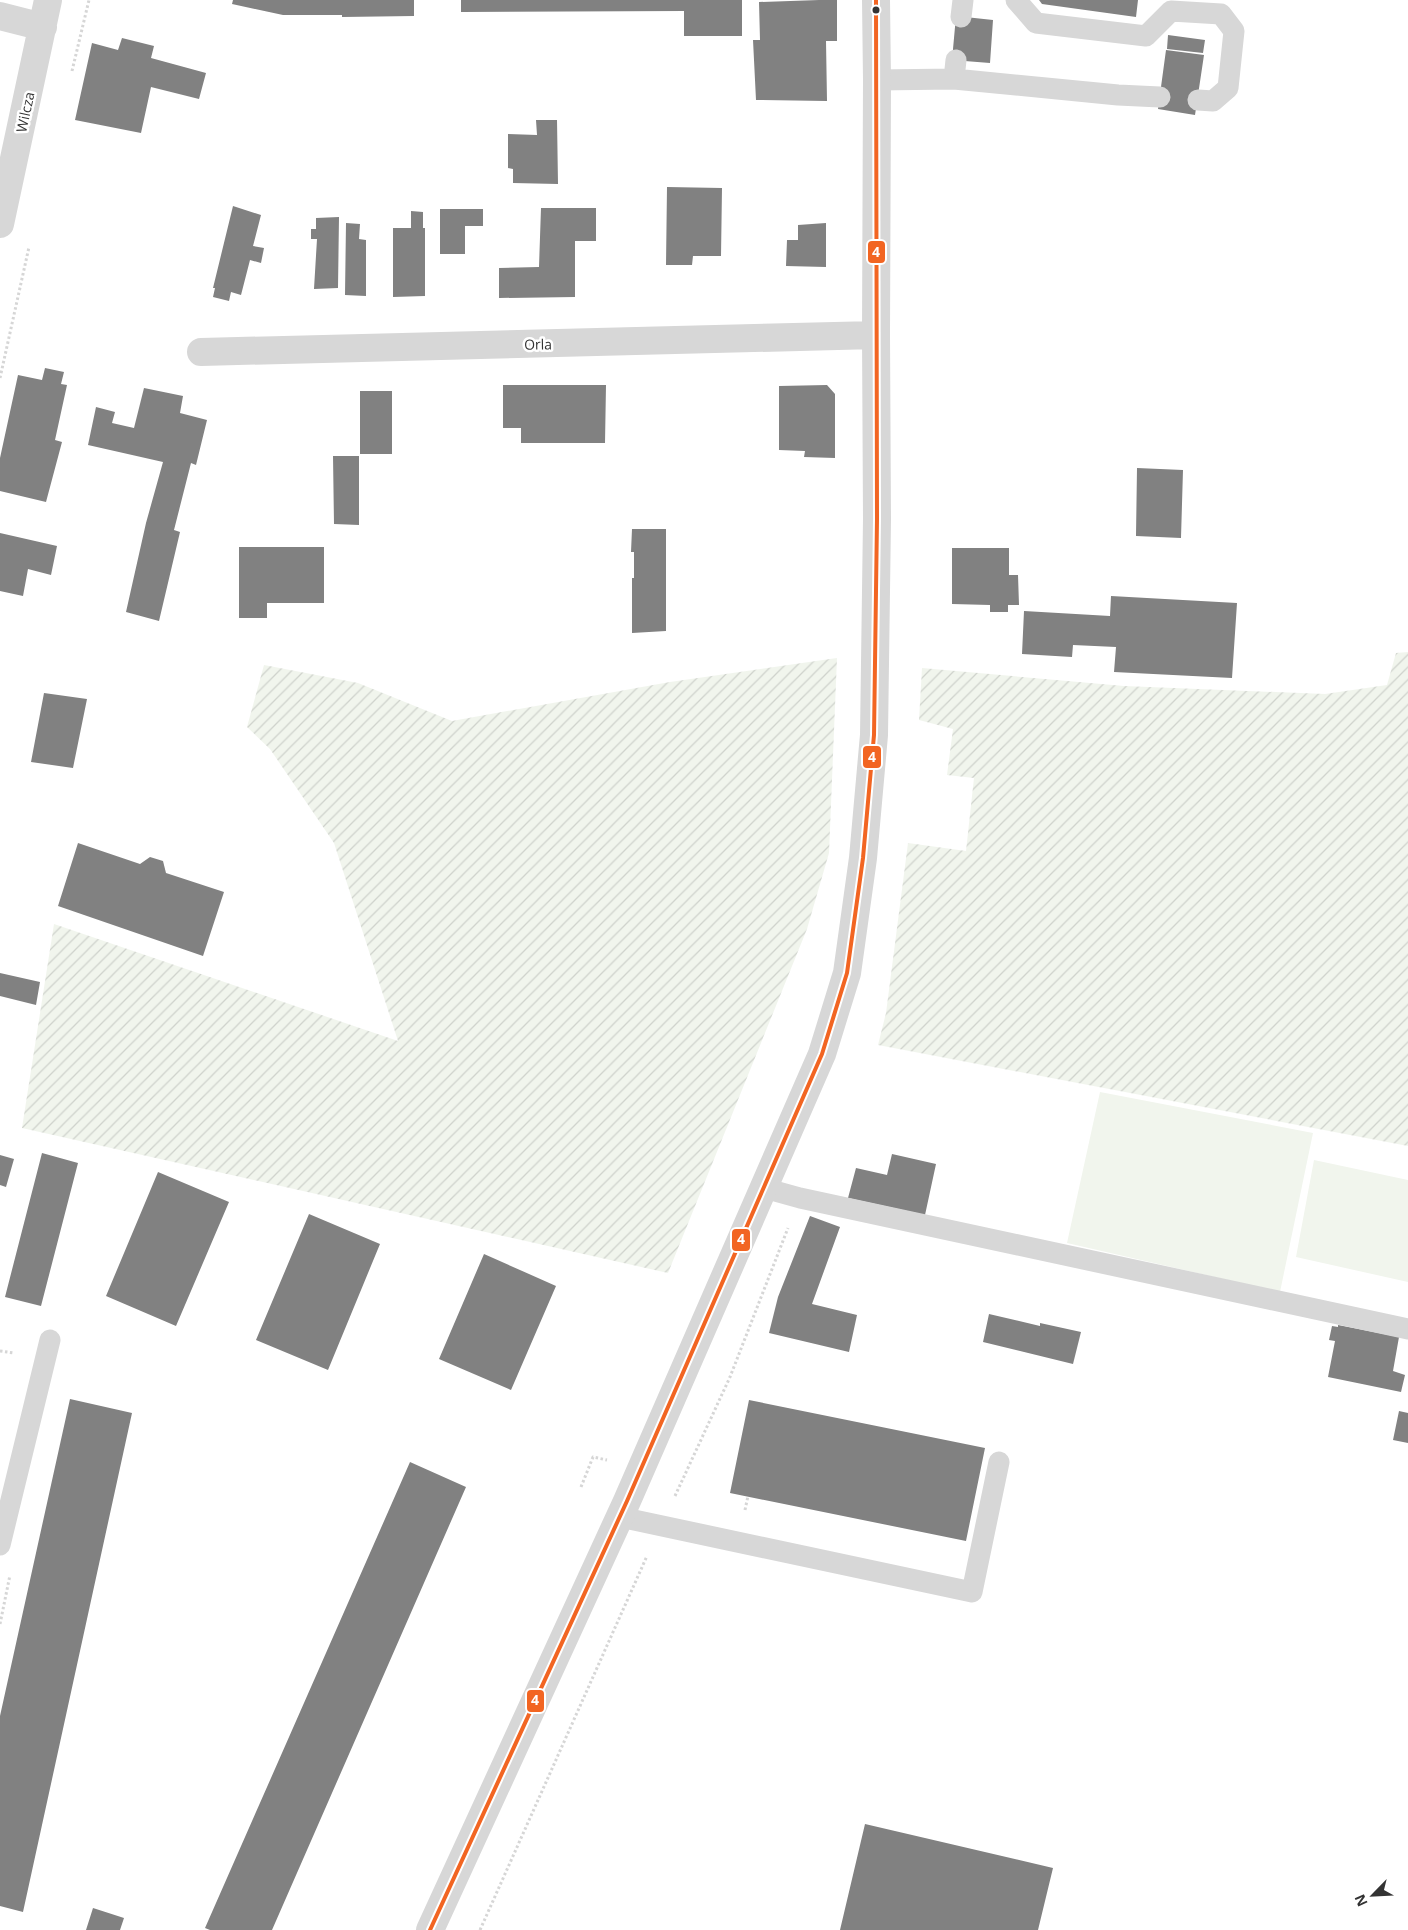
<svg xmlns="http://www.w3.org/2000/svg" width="1408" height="1930" font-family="'Open Sans',sans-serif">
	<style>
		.grass { fill: #f1f5ed }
		.garden { fill: url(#garden-furrows) }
		.building { fill: #818181 }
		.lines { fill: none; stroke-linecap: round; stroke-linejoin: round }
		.path { stroke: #d6d6d6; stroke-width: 3; stroke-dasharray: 2.5 2.5; stroke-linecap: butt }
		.lane { stroke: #d7d7d7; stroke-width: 21 }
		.street { stroke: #d7d7d7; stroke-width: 28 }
		.bus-1-casing { stroke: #fff; stroke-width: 8 }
		.bus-1 { stroke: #f26522; stroke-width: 4 }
		.bus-dot { fill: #333; stroke: #fff; stroke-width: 2 }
		.labels { text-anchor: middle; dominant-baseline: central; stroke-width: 5; stroke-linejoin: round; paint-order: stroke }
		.street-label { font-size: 14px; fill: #333; stroke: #fff }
		.line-badge { stroke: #fff; stroke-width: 2 }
		.badge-label { font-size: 14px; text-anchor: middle; font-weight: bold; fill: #fff }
	</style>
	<defs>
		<pattern id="garden-furrows" width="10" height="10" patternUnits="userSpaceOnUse" patternTransform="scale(1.25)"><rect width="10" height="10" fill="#f1f5ed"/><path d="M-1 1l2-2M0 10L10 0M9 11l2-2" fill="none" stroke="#cfd2cc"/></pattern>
	</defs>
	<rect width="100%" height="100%" fill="#fff"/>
	<path class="grass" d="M1100,1092L1313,1133L1280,1292L1067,1243Z
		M1314,1160L1408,1180V1282L1296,1257Z"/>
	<path class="garden" d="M1408,652V1146L878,1045L886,1013L908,843L966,851L974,778L947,775L953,729L919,720L922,668L1124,686L1325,694L1387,685L1396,653Z
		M837,658L829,853L807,929L668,1273L22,1128L54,924L398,1041L334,843L270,749L247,727L264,665L358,683L452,721L670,682Z"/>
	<path class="building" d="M233,0H414V16L342,17V15H283L232,4Z
		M461,0H742V36H684V11L461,12Z
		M819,0H837V41H826L827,101L756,100L753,40H760L759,2Z
		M1039,0H1138L1136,17L1042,4Z
		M956,16L993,20L990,63L952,60Z
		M1168,35L1205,40L1203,53L1167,49Z
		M122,38L154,46L151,58L206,73L199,99L151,87L141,133L75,120L92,43L118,50Z
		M1166,50L1204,55L1195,115L1158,109Z
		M536,120H557L558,184L513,183V169L508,168V134L537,135Z
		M667,187L722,188L721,256H693L692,265H666Z
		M233,206L261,215L253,246L264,248L261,263L250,260L241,295L231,292L229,301L213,297L215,288H213Z
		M541,208H596V241H575V297L499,298V268L539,267Z
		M440,209H483V226H465V254H440Z
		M411,211L423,212V228H425V296L393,297V228H411Z
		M339,217L338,288L314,289L317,239H311V229H316V218Z
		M346,223L360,224L359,239L366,240V296L345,295Z
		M826,223V267L786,266L787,240H798V225Z
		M45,368L64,372L61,384L67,385L55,440L62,442L46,502L0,491V458L18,375L42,380Z
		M503,385H606L605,443H521V428H503Z
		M827,385L835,394V458L804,457L805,451L779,450V386Z
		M144,388L183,396L180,413L207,420L196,465L191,463L174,530L180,532L159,621L126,612L146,523L163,462L88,445L96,407L115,412L112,423L134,428Z
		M360,391H392V454H360Z
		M333,456H359V525L334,524Z
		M1137,468L1183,470L1181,538L1136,536Z
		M632,529H666V631L632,633V578H634V552H631Z
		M0,533L57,546L51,575L28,569L23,596L0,591Z
		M239,547H324V603H267V618H239Z
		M952,548H1009V575H1018L1019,605H1008V612H990V605L952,604Z
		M1111,596L1237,603L1232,678L1114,672L1116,647L1073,645L1072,657L1022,654L1024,611L1110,616Z
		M44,693L87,699L73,768L31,762Z
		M78,843L140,864L150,857L163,861L166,873L224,892L203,956L58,906Z
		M0,973L40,982L36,1005L0,996Z
		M42,1153L78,1163L41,1306L5,1297Z
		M892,1154L936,1164L925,1215L848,1198L856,1168L887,1175Z
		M0,1155L14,1159L6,1187L0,1185Z
		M158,1172L229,1202L176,1326L106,1296Z
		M309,1214L380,1244L328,1370L256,1340Z
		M810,1216L840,1227L812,1304L857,1315L849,1352L769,1333L778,1297Z
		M484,1254L556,1286L511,1390L439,1359Z
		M989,1314L1040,1326V1323L1081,1332L1073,1364L983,1342Z
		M1338,1325L1399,1337L1393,1371L1405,1375L1401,1392L1328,1377L1335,1341L1329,1340L1332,1326L1338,1327Z
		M70,1399L132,1413L23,1912L0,1906V1716Z
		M749,1400L985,1448L966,1541L730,1493Z
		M1399,1411L1408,1413V1443L1393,1440Z
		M410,1462L466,1487L272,1930H210L205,1928Z
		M865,1824L1053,1868L1038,1930H840Z
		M93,1908L124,1918L120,1930H86Z"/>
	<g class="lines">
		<path class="path" d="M72,71L89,0
			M0,378L29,247
			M0,1351L14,1353
			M581,1487L593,1457L607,1460
			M675,1496L730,1377L788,1228
			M745,1510L748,1496
			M0,1624L10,1575
			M480,1930L647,1556"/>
		<path class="lane" d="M1016,0L1036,23L1146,36L1171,11L1221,14L1234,31L1228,88L1213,101L1198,100
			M961,17L963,0
			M954,79L1118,95L1160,97
			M877,80L954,79L956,60
			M764,1188L800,1198L1408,1329
			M620,1517L972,1592L999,1462
			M0,1545L50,1340"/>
		<path class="street" d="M0,16L43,27
			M0,224L48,0
			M201,352L876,335
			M430,1930L627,1501L822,1054L847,973L863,858L874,735L877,519L876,335L877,80L876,0"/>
		<defs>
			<path id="bus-1" d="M430,1930L627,1501L822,1054L847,973L863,858L874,735L877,519L876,0"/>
		</defs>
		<use href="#bus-1" class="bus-1-casing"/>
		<use href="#bus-1" class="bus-1"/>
	</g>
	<circle class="bus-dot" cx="876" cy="10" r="4.5"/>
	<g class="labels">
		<g class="street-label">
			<text transform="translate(25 112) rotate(-78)">Wilcza</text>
			<text transform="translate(538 344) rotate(-1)">Orla</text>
		</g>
	</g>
	<g class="line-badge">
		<rect x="867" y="240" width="19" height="24" rx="5" fill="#f26522"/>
		<rect x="862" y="745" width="20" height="24" rx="5" fill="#f26522"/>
		<rect x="731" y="1228" width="20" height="24" rx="5" fill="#f26522"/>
		<rect x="526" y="1689" width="19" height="24" rx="5" fill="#f26522"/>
	</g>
	<g class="badge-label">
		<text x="876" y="257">4</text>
		<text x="872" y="762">4</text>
		<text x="741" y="1244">4</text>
		<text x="535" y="1705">4</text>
	</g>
	<g transform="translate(1373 1895) rotate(246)" stroke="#ffffff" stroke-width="4" paint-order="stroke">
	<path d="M0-4L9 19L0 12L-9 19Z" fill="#333333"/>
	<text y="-8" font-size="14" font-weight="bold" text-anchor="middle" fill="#333333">N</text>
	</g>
</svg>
